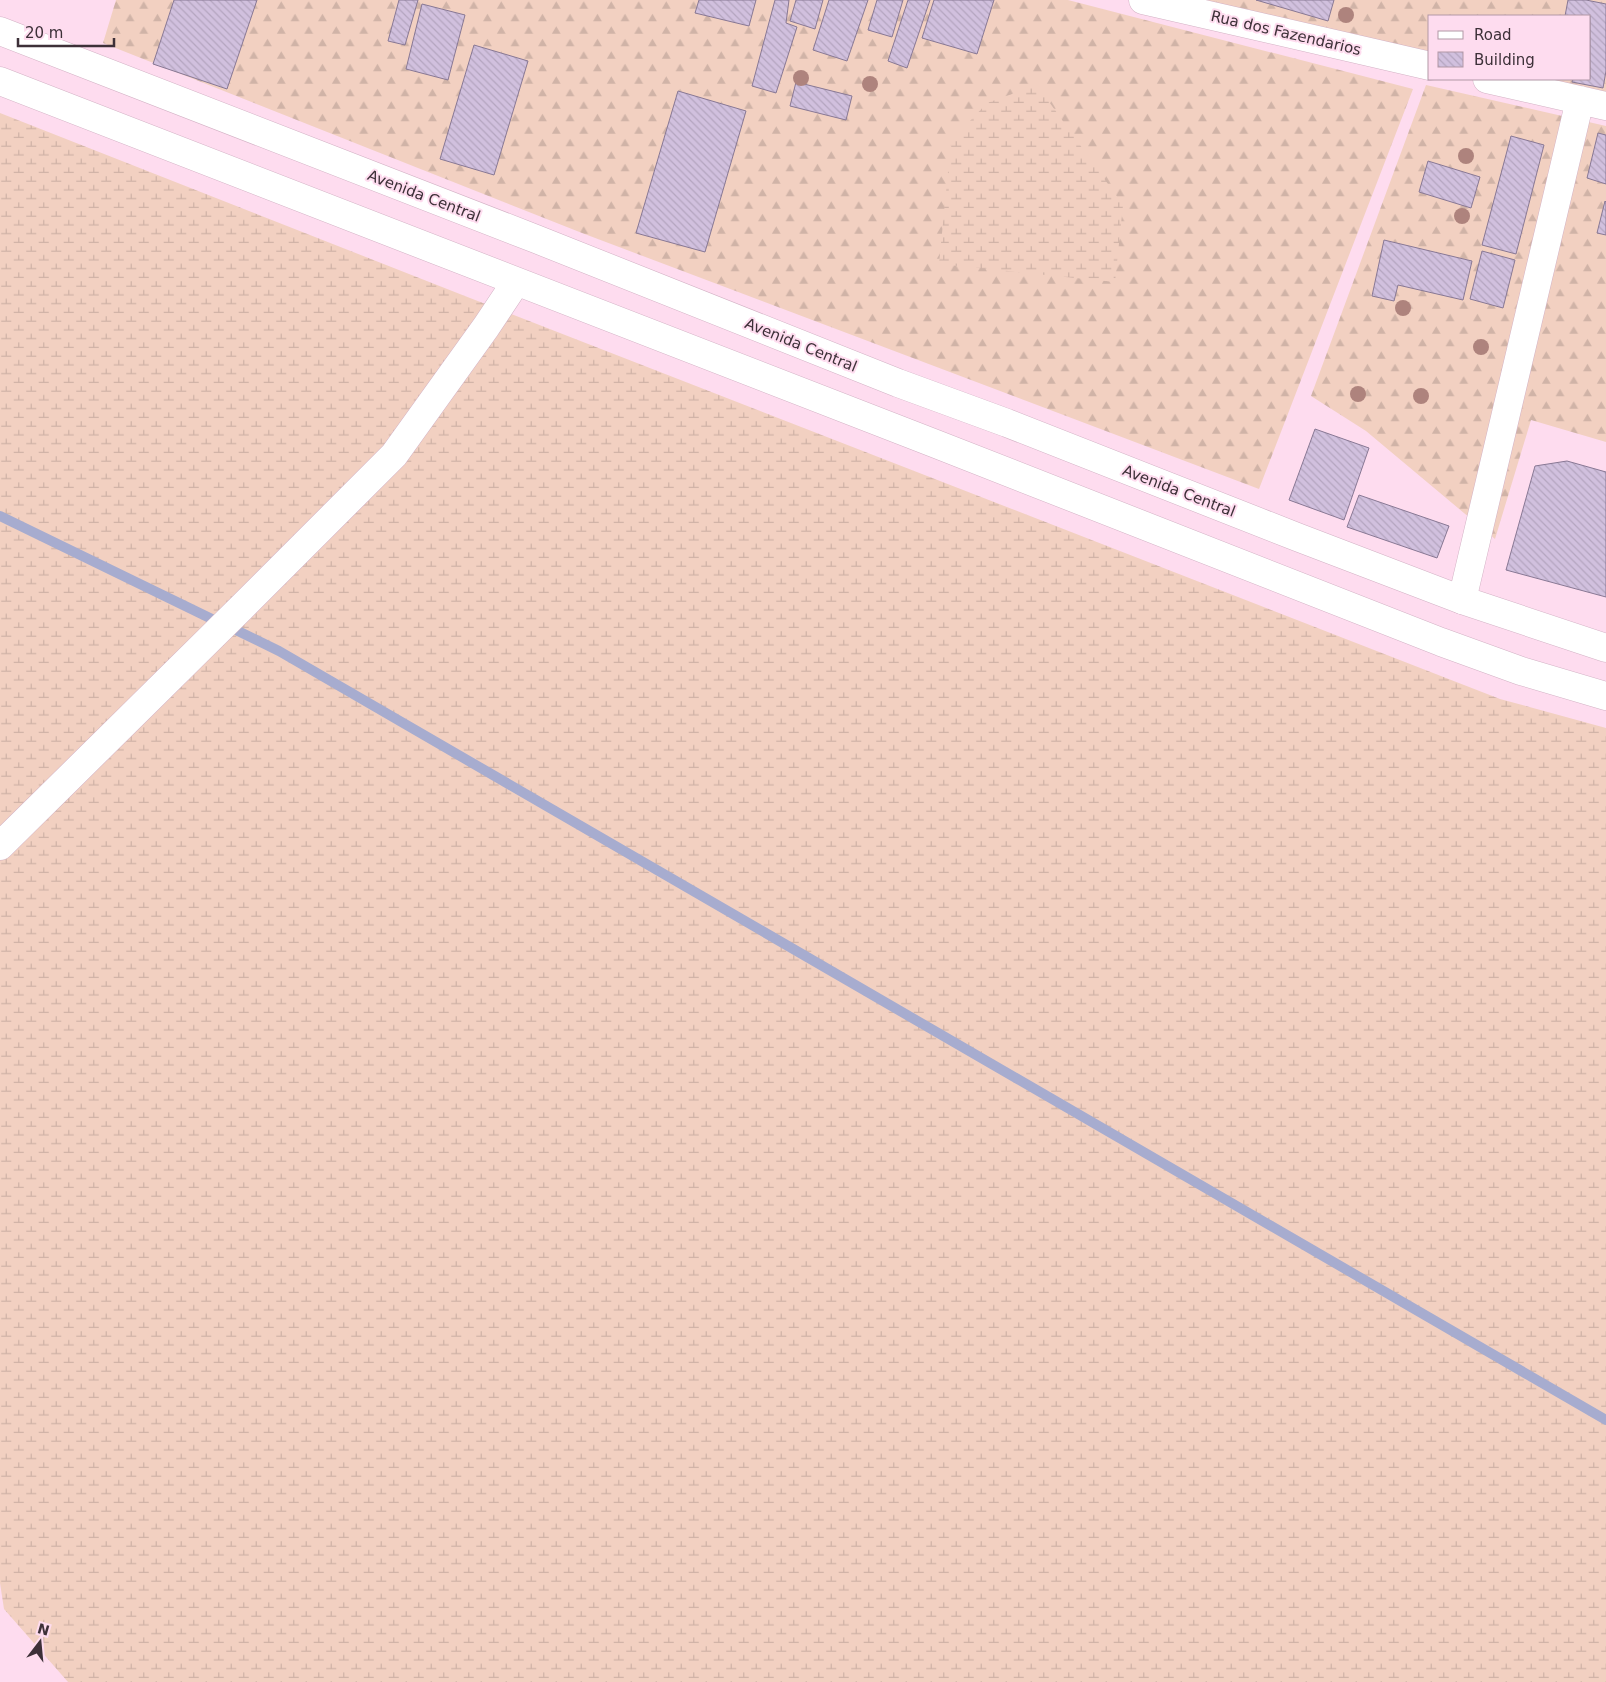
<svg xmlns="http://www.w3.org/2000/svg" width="1606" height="1682" font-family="'DejaVu Sans',sans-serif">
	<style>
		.forest { fill: url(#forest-firs) }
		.wetland { fill: url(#wetland-marsh) }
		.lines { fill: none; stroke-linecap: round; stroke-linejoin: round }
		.stream { stroke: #a7accf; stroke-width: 10 }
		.building { fill: url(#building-back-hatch); stroke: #887894 }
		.street-casing { stroke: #d3b2c5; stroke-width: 29 }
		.secondary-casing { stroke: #d3b2c5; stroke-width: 29 }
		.street { stroke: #fff; stroke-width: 28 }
		.secondary { stroke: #fff; stroke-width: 28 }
		.tree { fill: #ae837d }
		.labels { text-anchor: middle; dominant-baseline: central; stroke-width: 4; stroke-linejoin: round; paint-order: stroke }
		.street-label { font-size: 15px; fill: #3d3038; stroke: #fedcef }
	</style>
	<defs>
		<pattern id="forest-firs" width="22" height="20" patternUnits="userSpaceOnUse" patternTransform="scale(1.25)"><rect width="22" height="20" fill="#f2d0c1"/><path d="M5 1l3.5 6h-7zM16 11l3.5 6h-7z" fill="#d0b3a7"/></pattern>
		<pattern id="wetland-marsh" width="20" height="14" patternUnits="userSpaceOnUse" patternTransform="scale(1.25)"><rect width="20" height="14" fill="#f2d0c1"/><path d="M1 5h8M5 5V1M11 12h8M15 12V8" fill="none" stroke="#d0b3a7"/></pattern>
		<pattern id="building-back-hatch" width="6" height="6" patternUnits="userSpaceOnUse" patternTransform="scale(1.25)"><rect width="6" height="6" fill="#d1c0de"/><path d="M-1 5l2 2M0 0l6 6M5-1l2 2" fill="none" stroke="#b4a5bf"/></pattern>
	</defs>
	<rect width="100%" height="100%" fill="#fedcef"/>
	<path class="forest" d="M116,0H1068L1413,89L1259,489L582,233L103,43Z
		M1192,0H1606V99L1517,79H1590V16H1430V59Z
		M1426,85L1606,126V442L1531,420L1495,539L1366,431L1311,396Z"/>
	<path class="wetland" d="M1037,85L1123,205L1115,282L939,264L951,141L987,103Z
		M0,113L470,298L1500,699L1606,728V1682H68L4,1609L0,1583Z"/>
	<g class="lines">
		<path class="stream" d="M0,516L216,621
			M238,631L279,651L1606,1420"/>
	</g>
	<path class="building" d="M174,0H257L227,89L153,64Z
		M399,0H418L405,45L388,41Z
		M699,0H756L749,26L695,13Z
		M775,0H789L786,23L797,27L776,93L752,86Z
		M796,0H823L815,29L790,21Z
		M829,0H868L847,61L813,50Z
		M877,0H903L892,37L868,30Z
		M908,0H930L907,68L888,61Z
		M934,0H994L977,54L922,38Z
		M1256,0H1334L1328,21Z
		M1568,0H1586L1606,4V71L1603,88L1572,82L1573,79H1590V16H1565Z
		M422,4L465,15L448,80L406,69Z
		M474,45L528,61L494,175L440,159Z
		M796,82L852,96L846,120L790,106Z
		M678,91L746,111L705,252L636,233Z
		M1598,133L1606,135V184L1587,178Z
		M1511,136L1544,145L1516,254L1482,245Z
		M1428,161L1480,177L1471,208L1419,192Z
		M1605,201L1606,202V235L1597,233Z
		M1384,240L1472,261L1463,300L1398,285L1394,301L1372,296Z
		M1482,251L1515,260L1503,308L1470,299Z
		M1315,429L1369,448L1344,520L1289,500Z
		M1567,461L1606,472V597L1506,570L1535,466Z
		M1359,495L1449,526L1437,558L1347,527Z"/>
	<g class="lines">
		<defs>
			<path id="street" d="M1143,0L1430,66
				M1487,79L1606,106
				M1462,600L1580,100
				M0,846L241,608L394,455L486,327L516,282"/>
			<path id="secondary" d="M0,31L536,239L898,383L1007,423L1297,537L1462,600L1606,648
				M0,81L936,444L1441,642L1521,671L1606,696"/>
		</defs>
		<use href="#street" class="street-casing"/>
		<use href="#secondary" class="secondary-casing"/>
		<use href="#street" class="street"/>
		<use href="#secondary" class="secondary"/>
	</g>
	<g class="tree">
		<circle cx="1346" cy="15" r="8"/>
		<circle cx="801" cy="78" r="8"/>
		<circle cx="870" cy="84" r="8"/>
		<circle cx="1466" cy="156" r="8"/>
		<circle cx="1462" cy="216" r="8"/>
		<circle cx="1403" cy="308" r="8"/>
		<circle cx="1481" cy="347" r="8"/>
		<circle cx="1358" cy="394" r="8"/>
		<circle cx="1421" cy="396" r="8"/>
	</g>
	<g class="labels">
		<g class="street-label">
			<text transform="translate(1286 33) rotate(13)">Rua dos Fazendarios</text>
			<text transform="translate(424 196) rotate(21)">Avenida Central</text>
			<text transform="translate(801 345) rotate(22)">Avenida Central</text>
			<text transform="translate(1179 491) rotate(21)">Avenida Central</text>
		</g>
	</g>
	<rect x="1428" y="15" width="162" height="65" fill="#fedcef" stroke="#b197a6"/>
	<rect x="1438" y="31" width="25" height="8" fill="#ffffff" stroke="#b197a6"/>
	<text x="1474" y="40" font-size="15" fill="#3d3038">Road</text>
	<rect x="1438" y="52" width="25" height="15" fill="url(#building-back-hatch)" stroke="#b197a6"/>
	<text x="1474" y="65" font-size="15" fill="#3d3038">Building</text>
	<g transform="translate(40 1642) rotate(16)" stroke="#fedcef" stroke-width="4" paint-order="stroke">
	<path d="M0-4L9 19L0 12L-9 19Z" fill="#3d3038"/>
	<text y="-8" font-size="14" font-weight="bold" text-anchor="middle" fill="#3d3038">N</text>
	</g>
	<path d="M18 38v8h96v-8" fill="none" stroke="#3d3038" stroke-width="2.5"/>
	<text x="25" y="38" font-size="15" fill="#3d3038" stroke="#fedcef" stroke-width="4" paint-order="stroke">20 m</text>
</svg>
